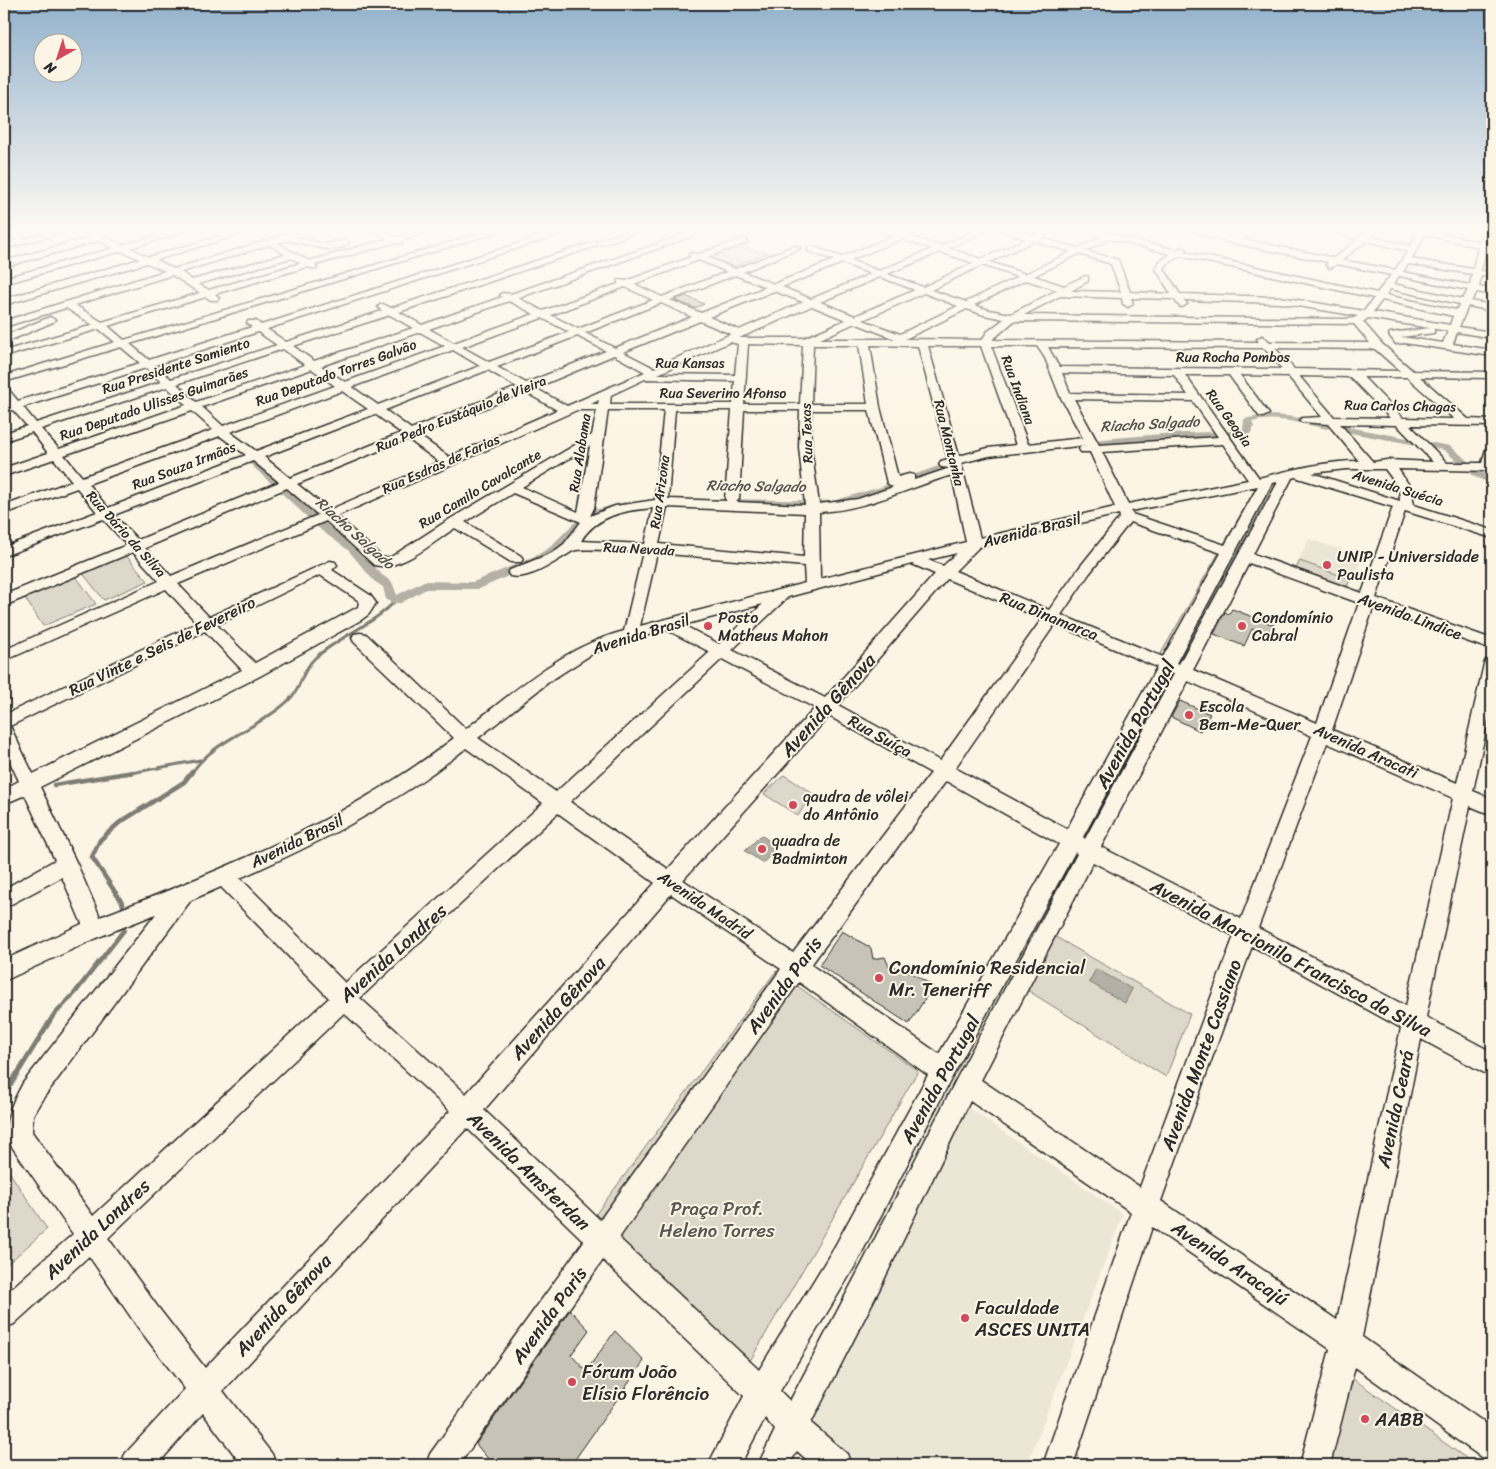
<svg xmlns="http://www.w3.org/2000/svg" width="1496" height="1469" font-family="Sriracha,sans-serif">
	<style>
		.built { fill: #ece6d7 }
		.green { fill: #ded8ca; stroke: #84827a }
		.water { fill: #b4b0a5; stroke: #7d7b74 }
		.lines { fill: none; stroke-linecap: round; stroke-linejoin: round }
		.stream-far2 { stroke: #7d7b74; stroke-width: 3 }
		.stream-far1 { stroke: #7d7b74; stroke-width: 4.5 }
		.stream { stroke: #7d7b74; stroke-width: 5.5 }
		.canal { fill: #b4b0a5; fill-rule: evenodd }
		.building { fill: #c8c3b7; stroke: #2b2b2b }
		.minor-casing { stroke: #2b2b2b; stroke-width: 3 }
		.minor { fill: #fcf5e5; fill-rule: evenodd }
		.poi-dot { fill: #d1495b; stroke: #fcf5e5; stroke-width: 2 }
		.labels { text-anchor: middle; dominant-baseline: central; stroke-width: 4; stroke-linejoin: round; paint-order: stroke }
		.far-street-label { font-size: 14px; fill: #2b2b2b; stroke: #fcf5e5 }
		.far-water-label { font-size: 15px; font-style: italic; fill: #545350; stroke: #fcf5e5 }
		.street-label { font-size: 16px; fill: #2b2b2b; stroke: #fcf5e5 }
		.poi-label { font-size: 16px; fill: #2b2b2b; stroke: #fcf5e5; text-anchor: start }
		.near-street-label { font-size: 19px; fill: #2b2b2b; stroke: #fcf5e5 }
		.near-poi-label { font-size: 19px; fill: #2b2b2b; stroke: #fcf5e5; text-anchor: start }
		.near-park-label { font-size: 19px; fill: #585653; stroke: #fcf5e5 }
	</style>
	<rect width="100%" height="100%" fill="#fcf5e5"/>
	<filter id="ink" filterUnits="userSpaceOnUse"><feTurbulence type="fractalNoise" baseFrequency=".02" numOctaves="2"/><feDisplacementMap in="SourceGraphic" scale="10" xChannelSelector="R" yChannelSelector="G"/><feConvolveMatrix kernelMatrix="1 2 1 2 8 2 1 2 1" color-interpolation-filters="sRGB"/></filter>
	<g filter="url(#ink)">
		<path class="built" d="M1309,539L1363,557L1347,593L1292,573Z
			M963,1104L1123,1214L1027,1465H837L790,1422Z"/>
		<path class="green" d="M732,246L768,253L728,268L702,257Z
			M1278,477L1175,670L1156,662L1261,479Z
			M124,553L148,581L104,600L81,571Z
			M1300,561L1350,579L1345,591L1294,572Z
			M72,571L96,604L43,626L21,592Z
			M784,775L812,793L798,816L764,794Z
			M1047,932L1190,1014L1166,1077L1019,985Z
			M776,971L918,1071L739,1380L584,1230Z
			M4,1164L47,1229L4,1267Z
			M1342,1371L1476,1465H1308L1330,1373Z"/>
		<path class="water" d="M761,835L778,847L763,863L745,851Z
			M1096,969L1132,989L1125,1003L1089,982Z"/>
		<g class="lines">
			<path class="stream-far2" d="M126,774L200,760
				M191,774C210,744 249,731 277,710C284,705 291,699 296,691C302,680 305,667 315,658C340,636 373,625 396,600"/>
			<path class="stream-far1" d="M54,785L133,772
				M123,913V904L92,857L100,840L119,823L184,782L192,772
				M16,1076L53,1016L74,994L124,930V922"/>
			<path class="stream" d="M4,1095L17,1074"/>
			<path class="canal" d="M1264,415C1278,415 1321,418 1332,426L1327,429C1304,424 1275,415 1252,422L1254,427L1250,434L1226,438L1162,440L1090,447H1080L1075,444L1080,441L1162,434L1236,431L1243,430L1244,419Z
				M1337,425L1450,446L1483,473L1492,477V484L1475,477L1444,450L1334,430V426Z
				M249,455L252,456L330,527L356,546L382,575L392,582L397,595L424,581L473,582L534,557L549,548L573,524L591,511L625,502L630,505L629,507L599,515L581,528L557,552L542,561L479,589H426L401,603H392L386,599L383,587L374,581L348,550L322,531L246,460V456Z
				M960,458L963,459V463L889,491L834,507L726,505L721,502L726,499L833,501L881,487Z"/>
		</g>
		<path class="building" d="M686,296L704,304L695,308L675,300Z
			M1232,609L1274,625L1269,636L1252,629L1244,646L1214,634L1225,612L1229,614Z
			M1180,701L1210,714L1200,731L1171,717Z
			M842,931L871,948L873,959L885,957L890,969L900,966L933,986L909,1024L819,965Z
			M570,1310L589,1330L571,1355L586,1371L615,1331L644,1361L571,1465H493L476,1444Z"/>
		<g class="lines">
			<defs>
				<path id="minor" d="M4,229H9L26,238L61,229H75L4,249V244L17,240L4,233Z
					M77,229H88L123,245L180,229H194L130,248L148,257L244,229H257L156,260L174,269L303,229H316L295,237L325,244L345,240L349,243C327,260 300,235 277,243L309,261L387,239L369,229H380L395,237L423,229H437L402,240V244L394,243L315,265L317,267L316,269L307,267L215,294L219,298L217,300H211L206,297L108,326L124,340L495,229H508L130,344L149,360L252,327L247,323L248,321H256L261,325L564,229H577L267,329L286,342L382,311L378,307L380,305L383,304L391,308L634,229H647L399,312L422,325L502,297L500,295L502,293L511,294L701,229H713L518,298L543,311L618,284V280L626,281L691,257L689,255L690,253L699,254L744,238L747,239V243L707,257L735,269L794,246L801,248L743,272L774,284L834,260L808,251V247H814L841,257L894,236L876,229H889L901,233L911,229H923L909,236L940,246L980,229H991L948,248L981,259L1026,239L997,229H1010L1032,235L1046,229H1057L1041,238L1078,248L1101,237L1075,229H1089L1177,250L1183,247L1187,250L1185,252L1377,293L1391,275L1337,264L1330,268L1326,265L1328,262L1231,243L1185,229H1200L1233,236L1251,229H1263L1242,239L1334,258L1358,239L1321,229H1336L1363,235L1371,229H1380L1371,237L1411,246L1414,241L1415,229H1423L1480,242L1486,229H1492L1488,244L1492,245V249L1486,248L1481,271L1492,272V278L1481,276L1479,287L1492,289V295L1477,292L1471,301L1492,305V311L1468,306L1459,327L1492,332V338L1457,332L1453,344L1492,350V356L1404,343L1396,344L1389,335L1390,333L1430,328L1434,329V333L1401,337L1443,343L1448,331L1368,318L1363,322L1382,344L1413,371L1492,372V378L1420,377L1468,419L1492,420V426L1410,425L1447,463H1482L1486,449L1492,445V471L1398,469L1411,488L1414,505L1492,530V538L1405,511L1376,598L1492,639V650L1373,608L1332,730L1457,783L1484,664L1486,660L1492,658V701L1473,791L1492,799V815L1470,806L1426,1017L1492,1052V1077L1421,1039L1362,1337L1492,1428V1461L1481,1457L1355,1367L1330,1465H1300L1330,1349L1152,1227L1073,1465H1043L1131,1212L970,1101L881,1286L811,1423L847,1454L851,1465H813L797,1451L789,1465H758L775,1430L765,1418L740,1465H708L744,1396L603,1260L459,1465H426L430,1454L584,1241L467,1128L223,1391L272,1454L276,1465H242L203,1413L157,1465H121L125,1454L185,1389L137,1326L89,1256L14,1324L4,1328V1295L73,1234L10,1144C1,1122 13,1102 23,1083L156,914L101,936L4,981V960L82,924L62,877L4,908V889L55,860L25,795L4,804V789L19,781L4,749V715L197,623L166,589L4,661V650L159,581L133,552L4,606V595L127,545L103,519L4,556V547L97,512L77,488L4,514V506L72,481L54,459L4,476V468L48,453L32,432L4,441V433L27,426L13,410L4,412V405L9,404L4,398V388L8,389L18,401L140,363L121,347L4,382V376L115,342L99,329L4,357V351L93,325L66,308L4,327V321L165,271L147,263L4,305V299L140,259L121,251L4,284V278L114,248L99,241L4,267V261L92,237ZM1423,234L1478,247L1473,269L1411,259L1422,241ZM902,239L932,249L879,271L850,260ZM1110,239L1171,254L1159,262L1156,269L1171,294L1130,292L1118,260L1086,251ZM1034,241L1071,252L1025,274L990,262ZM1366,241L1408,251L1395,270L1342,260ZM269,245L285,254L192,280L181,272ZM940,252L974,263L923,287L887,274ZM1079,254L1111,264L1121,292L1071,291L1088,281V277L1085,276L1064,286L1034,276ZM1180,256L1374,298L1364,311L1280,297L1180,294L1164,269L1166,265ZM291,258L301,263L209,290L198,284ZM699,260L727,272L662,297L634,284ZM842,263L871,274L811,299L782,287ZM1408,264L1472,274L1470,285L1403,272ZM982,265L1018,277L966,302L931,290ZM172,275L200,293L102,322L75,305ZM735,275L766,287L701,313L670,300ZM1399,276L1468,290L1463,299L1393,284ZM880,277L915,290L855,316L820,302ZM1026,280L1057,290L1011,314L989,310L974,305ZM625,287L653,300L578,329L551,315ZM1390,289L1460,304L1456,310L1386,295ZM774,291L803,302L739,330L709,317ZM924,293L958,306L900,334L863,320ZM1060,296L1122,298L1123,304L1128,307L1133,304L1131,298L1174,299L1179,306L1182,307L1187,304L1184,300L1280,303L1358,316L1354,318L1345,319L1024,315ZM1382,300L1453,316L1450,325L1373,312ZM509,301L534,314L454,343L429,329ZM661,303L692,317L615,348L585,333ZM812,306L846,320L804,338H739ZM967,309L984,315L1004,319L987,332L982,340L905,339ZM390,315L413,328L314,361L293,346ZM542,318L569,332L489,362L462,347ZM700,321L731,334L654,368L623,352ZM1014,321L1354,324L1370,343L1270,342L1262,336L1257,339L1259,342L992,340ZM855,323L895,339H820ZM258,332L277,345L171,379L155,365ZM420,332L445,346L345,382L321,366ZM577,336L606,351L526,383L497,367ZM730,342L738,344L735,375L658,374ZM748,344L803,345L800,404H744ZM813,345H859L868,404H811ZM870,345L918,346L948,459L941,461L939,464L941,467L950,468L914,480V475L909,474L898,477L880,407ZM928,346H981L1016,445L988,448L959,456ZM991,346H1037L1045,358L1060,396L1083,438L1028,444ZM1048,347L1264,348L1282,369L1059,367ZM1275,348L1375,349L1400,371L1294,369ZM283,349L305,365L196,402L177,384ZM453,350L480,366L378,405L352,387ZM614,355L645,372L567,406L535,388ZM146,368L161,382L36,423L23,407ZM312,369L335,386L223,426L202,407ZM488,370L517,387L411,429L385,410ZM1062,373L1174,375L1188,395L1070,393ZM1185,375H1229L1259,416L1263,417L1269,414L1240,375L1288,376L1322,417L1302,418L1300,420L1302,422L1328,424L1359,461C1325,461 1291,470 1259,478ZM1299,376L1350,377L1390,418L1334,417ZM1363,377H1407L1454,419L1403,418ZM645,379L735,381L733,404H610L611,395ZM167,387L186,405L59,449L41,429ZM342,391L368,409L256,451L230,432ZM525,392L557,410L449,457L418,435ZM1074,399L1193,401L1218,437L1099,445ZM599,400L598,404H591ZM577,410H597L592,435L450,519L391,557L383,558L337,516ZM608,410H664L655,500L615,506L590,516L594,508ZM675,410H732L725,499L727,501L668,499ZM744,410H800L799,447L805,505L736,502L739,499ZM811,410H869L887,483L893,487L899,485L858,499L819,504L811,447ZM192,411L213,430L82,477L64,455ZM375,414L401,433L290,478L264,457ZM1340,424L1397,425L1433,462L1387,460L1373,462ZM220,436L246,455L108,508L88,484ZM408,439L439,462L329,510L297,484ZM1223,444L1248,480L1128,504L1102,452ZM1087,445L1081,446L1079,449L1081,452H1090L1115,507L980,538L961,463L989,456ZM590,446L578,512L522,487ZM253,461L279,482L138,540L114,515ZM1346,469H1385L1399,488L1400,501L1312,473ZM952,475L966,542L820,579L819,512C866,510 907,488 952,475ZM1295,477L1393,507L1362,593L1253,554L1292,478ZM1278,482L1179,664L1176,663L1272,483ZM1258,486L1225,545L1132,514L1131,511ZM287,488L318,515L171,576L145,548ZM513,493L581,522L564,544L552,553L510,570L508,573L510,576C530,581 557,560 573,551C580,547 631,552 643,552L624,631C563,647 515,691 466,729L366,634L360,633L354,634L352,638L354,642L454,738C350,819 222,870 100,917L77,864L40,787L260,676L361,620L369,614L376,603L370,595L332,570L337,565L335,562L330,561L209,617L178,584L326,521L374,565C401,572 433,542 455,528L511,562H521L523,559L521,556L465,522ZM667,507L805,513L804,557L659,544ZM653,508L645,544L581,541C596,515 626,510 653,508ZM1119,514L1120,517L1079,568L1049,610L955,571L979,547ZM1130,522L1221,553L1163,657L1061,615L1089,574ZM657,553L804,566L805,583L640,626ZM957,553L943,566L928,560ZM1249,563L1359,603L1317,723L1193,670ZM912,564L935,574L825,698L732,650L788,597ZM320,575L359,601L358,607L255,663L217,625ZM947,579L1042,619L940,761L838,705ZM763,604L719,644L683,625ZM1055,624L1157,667L1067,829L955,768ZM667,630L710,652L556,792L478,738L550,681L592,654L622,642ZM205,631L242,670L33,774L10,726ZM722,659L815,708L668,869L570,802ZM1171,673L1174,674L1085,839L1083,837ZM1188,681L1312,736L1241,919L1101,847ZM829,716L931,773L793,953L683,880ZM1327,743L1453,798L1406,1006L1258,928ZM466,748L543,803L345,983L240,878C319,843 398,803 466,748ZM946,781L1059,844L939,1054L811,965ZM558,813L655,883L466,1094L360,998ZM1075,852L1077,854L958,1076L861,1266L790,1401L780,1391L855,1266L951,1079ZM1093,862L1234,936L1140,1187L981,1080ZM221,887L329,998L93,1216L32,1132L33,1115L41,1101L191,900ZM671,894L781,969L600,1220L484,1110ZM1252,946L1401,1028L1337,1320L1161,1201ZM799,982L928,1075L835,1246L759,1370L619,1238ZM344,1013L450,1111L205,1368L157,1306L108,1238Z
					M841,229H855L841,233Z
					M50,317L55,320L53,322L4,343V336Z"/>
			</defs>
			<use href="#minor" class="minor-casing"/>
			<use href="#minor" class="minor"/>
		</g>
	</g>
	<linearGradient id="sky" x2="0" y2="1"><stop stop-color="#93b2cd"/><stop offset="0.53" stop-color="#fefaf3"/><stop offset="1" stop-color="#fefaf3" stop-opacity="0"/></linearGradient>
	<rect width="1496" height="435" fill="url(#sky)"/>
	<g class="poi-dot">
		<circle cx="1327" cy="565" r="5"/>
		<circle cx="708" cy="626" r="5"/>
		<circle cx="1242" cy="626" r="5"/>
		<circle cx="1189" cy="715" r="5"/>
		<circle cx="793" cy="805" r="5"/>
		<circle cx="762" cy="849" r="5"/>
		<circle cx="879" cy="978" r="5"/>
		<circle cx="965" cy="1318" r="5"/>
		<circle cx="572" cy="1382" r="5"/>
		<circle cx="1365" cy="1419" r="5"/>
	</g>
	<g class="labels">
		<g class="far-street-label">
			<text x="1233" y="357">Rua Rocha Pombos</text>
			<text x="690" y="363">Rua Kansas</text>
			<text transform="translate(176 366) rotate(-18)">Rua Presidente Samiento</text>
			<text transform="translate(336 373) rotate(-20)">Rua Deputado Torres Galvão</text>
			<text transform="translate(1018 390) rotate(70)">Rua Indiana</text>
			<text x="723" y="393">Rua Severino Afonso</text>
			<text transform="translate(154 404) rotate(-19)">Rua Deputado Ulisses Guimarães</text>
			<text transform="translate(1400 406) rotate(1)">Rua Carlos Chagas</text>
			<text transform="translate(461 414) rotate(-22)">Rua Pedro Eustáquio de Vieira</text>
			<text transform="translate(1229 418) rotate(54)">Rua Geogia</text>
			<text transform="translate(807 433) rotate(-92)">Rua Texas</text>
			<text transform="translate(949 443) rotate(76)">Rua Montanha</text>
			<text transform="translate(580 453) rotate(-81)">Rua Alabama</text>
			<text transform="translate(441 464) rotate(-24)">Rua Esdras de Farias</text>
			<text transform="translate(184 466) rotate(-21)">Rua Souza Irmãos</text>
			<text transform="translate(1398 488) rotate(17)">Avenida Suécia</text>
			<text transform="translate(480 489) rotate(-31)">Rua Camilo Cavalcante</text>
			<text transform="translate(660 492) rotate(-82)">Rua Arizona</text>
			<text transform="translate(126 534) rotate(48)">Rua Dário da Silva</text>
			<text transform="translate(639 549) rotate(3)">Rua Nevada</text>
		</g>
		<g class="far-water-label">
			<text transform="translate(1150 424) rotate(-3)">Riacho Salgado</text>
			<text transform="translate(756 486) rotate(1)">Riacho Salgado</text>
			<text transform="translate(355 533) rotate(42)">Riacho Salgado</text>
		</g>
		<g class="street-label">
			<text transform="translate(1032 530) rotate(-14)">Avenida Brasil</text>
			<text transform="translate(1049 616) rotate(22)">Rua Dinamarca</text>
			<text transform="translate(1410 616) rotate(20)">Avenida Lindice</text>
			<text transform="translate(641 634) rotate(-17)">Avenida Brasil</text>
			<text transform="translate(162 646) rotate(-26)">Rua Vinte e Seis de Fevereiro</text>
			<text transform="translate(880 736) rotate(29)">Rua Suíça</text>
			<text transform="translate(1366 751) rotate(24)">Avenida Aracati</text>
			<text transform="translate(297 841) rotate(-26)">Avenida Brasil</text>
			<text transform="translate(705 905) rotate(34)">Avenida Madrid</text>
		</g>
		<g class="poi-label">
			<text x="1337" y="556">UNIP - Universidade<tspan x="1337" dy="18">Paulista</tspan></text>
			<text x="718" y="617">Posto<tspan x="718" dy="18">Matheus Mahon</tspan></text>
			<text x="1252" y="617">Condomínio<tspan x="1252" dy="18">Cabral</tspan></text>
			<text x="1199" y="706">Escola<tspan x="1199" dy="18">Bem-Me-Quer</tspan></text>
			<text x="803" y="796">qaudra de vôlei<tspan x="803" dy="18">do Antônio</tspan></text>
			<text x="772" y="840">quadra de<tspan x="772" dy="18">Badminton</tspan></text>
		</g>
		<g class="near-street-label">
			<text transform="translate(828 705) rotate(-48)">Avenida Gênova</text>
			<text transform="translate(1135 724) rotate(-61)">Avenida Portugal</text>
			<text transform="translate(393 953) rotate(-42)">Avenida Londres</text>
			<text transform="translate(1291 958) rotate(28)">Avenida Marcionilo Francisco da Silva</text>
			<text transform="translate(784 985) rotate(-54)">Avenida Paris</text>
			<text transform="translate(558 1008) rotate(-48)">Avenida Gênova</text>
			<text transform="translate(1201 1055) rotate(-70)">Avenida Monte Cassiano</text>
			<text transform="translate(940 1079) rotate(-61)">Avenida Portugal</text>
			<text transform="translate(1395 1109) rotate(-78)">Avenida Ceará</text>
			<text transform="translate(529 1171) rotate(44)">Avenida Amsterdan</text>
			<text transform="translate(97 1229) rotate(-43)">Avenida Londres</text>
			<text transform="translate(1230 1263) rotate(34)">Avenida Aracajú</text>
			<text transform="translate(283 1305) rotate(-47)">Avenida Gênova</text>
			<text transform="translate(549 1315) rotate(-54)">Avenida Paris</text>
		</g>
		<g class="near-poi-label">
			<text x="889" y="967">Condomínio Residencial<tspan x="889" dy="22">Mr. Teneriff</tspan></text>
			<text x="975" y="1307">Faculdade<tspan x="975" dy="22">ASCES UNITA</tspan></text>
			<text x="582" y="1371">Fórum João<tspan x="582" dy="22">Elísio Florêncio</tspan></text>
			<text x="1375" y="1419">AABB</text>
		</g>
		<g class="near-park-label">
			<text x="717" y="1208">Praça Prof.<tspan x="717" dy="22">Heleno Torres</tspan></text>
		</g>
	</g>
	<rect width="1496" height="1469" fill="none" stroke="#fcf5e5" stroke-width="20"/>
	<rect x="10" y="10" width="1476" height="1449" fill="none" stroke="#2b2b2b" stroke-width="2" filter="url(#ink)"/>
	<g transform="translate(58 58) rotate(219)"><circle r="24" fill="#fcf5e5" stroke="#a8a49b"/>
	<path d="M0-4L9 19L0 12L-9 19Z" fill="#d1495b"/>
	<text y="-8" font-size="14" font-weight="bold" text-anchor="middle" fill="#2b2b2b">N</text>
	</g>
</svg>
